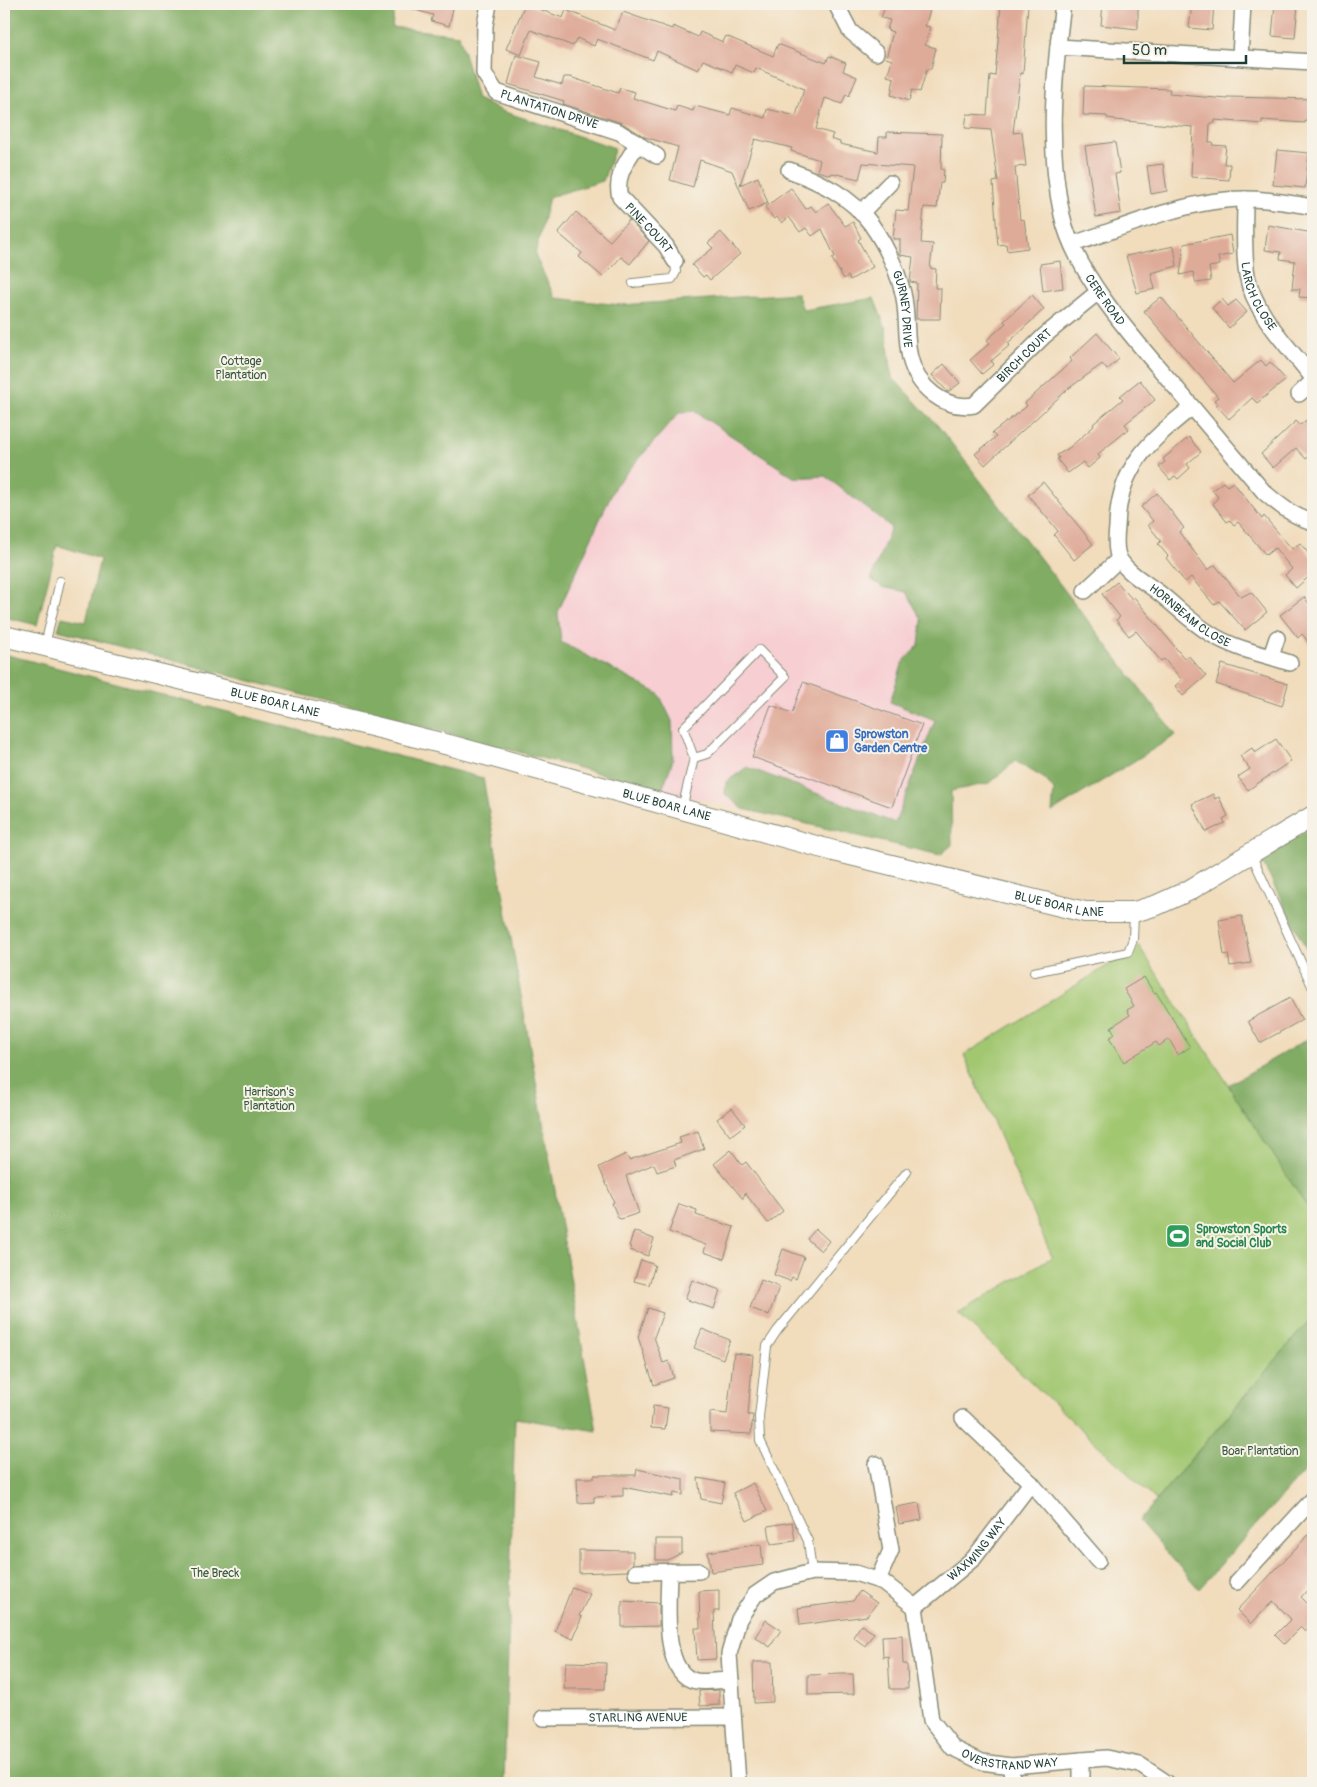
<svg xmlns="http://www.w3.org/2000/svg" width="1317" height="1787" font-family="Pangolin,sans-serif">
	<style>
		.built { fill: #f7cfd3 }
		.green { fill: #a2c771; stroke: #608252 }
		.forest { fill: #81ac63; stroke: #50744c }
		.building { fill: #dfab99 }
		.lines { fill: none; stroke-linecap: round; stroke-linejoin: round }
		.service-casing { stroke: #888c78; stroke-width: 10 }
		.minor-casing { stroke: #888c78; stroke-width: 18 }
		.tertiary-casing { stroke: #888c78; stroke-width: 22 }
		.service { stroke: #fff; stroke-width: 8 }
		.minor { stroke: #fff; stroke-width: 15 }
		.tertiary { stroke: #fff; stroke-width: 20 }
		.labels { text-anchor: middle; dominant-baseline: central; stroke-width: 4; stroke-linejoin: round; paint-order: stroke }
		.street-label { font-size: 12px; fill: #1f3d34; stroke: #f7f3e8 }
		.park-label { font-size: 12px; fill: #395940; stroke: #f7f3e8 }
		.shop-label { font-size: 12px; font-weight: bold; fill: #366cbe; stroke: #f7f3e8; text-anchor: start }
		.leisure-label { font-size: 12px; font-weight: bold; fill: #27864d; stroke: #f7f3e8; text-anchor: start }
	</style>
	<rect width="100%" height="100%" fill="#f7f3e8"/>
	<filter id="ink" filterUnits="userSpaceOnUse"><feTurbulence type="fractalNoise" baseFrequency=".02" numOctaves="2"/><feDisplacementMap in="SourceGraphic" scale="10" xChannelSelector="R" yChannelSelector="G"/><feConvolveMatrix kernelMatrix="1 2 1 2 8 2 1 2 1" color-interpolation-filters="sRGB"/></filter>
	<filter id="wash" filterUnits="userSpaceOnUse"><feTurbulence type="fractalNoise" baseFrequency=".0096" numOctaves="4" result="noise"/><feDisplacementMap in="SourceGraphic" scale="20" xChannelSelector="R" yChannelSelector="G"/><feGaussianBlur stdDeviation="1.12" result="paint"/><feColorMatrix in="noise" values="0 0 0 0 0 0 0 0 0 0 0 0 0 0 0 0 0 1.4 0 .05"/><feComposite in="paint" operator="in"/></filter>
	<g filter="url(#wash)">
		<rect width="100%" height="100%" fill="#f1dcbb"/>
		<path class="built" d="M694,411L795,478L825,476L891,527L872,579L882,587L906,592L922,620L919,645L903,662L935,720L895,823L747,767L725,794L743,809L662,790L673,760L672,721L660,694L561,641L558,613L615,486L679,413Z"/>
		<path class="green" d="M1139,946L1313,1216V1316L1156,1500L958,1313L1052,1257L964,1055Z"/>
		<path class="forest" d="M4,4H395L392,27L459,35L477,99L502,111L615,148L603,181L549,197L535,255L555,298L621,305L797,293L803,310L874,298L886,329L892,377L939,427L1176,735L1052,812L1054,790L1045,779L1015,761L990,783L951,791L952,845L940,855L743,809L725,794L726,782L747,767L895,823L935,720L890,702L903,662L919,645L922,620L906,592L882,587L871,579L891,527L825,476L795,478L694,411L679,413L615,486L558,612L561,642L659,694L672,721L673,760L662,790L58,630L62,617L86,622L100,559L57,545L37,625L4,617Z
			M4,654L483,778L597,1431L515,1418L504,1783H4Z
			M1313,826V962L1261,860Z
			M1313,1036V1216L1228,1085Z
			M1313,1316V1461L1199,1589L1139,1521Z"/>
		<g id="blocks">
			<path class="building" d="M409,4H454L449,26L431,21L433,15L408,8Z
				M525,4L563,18L566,10L615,30L623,12L672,29L673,26L698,37L700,32L723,42L726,36L773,56L778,44L826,63L829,56L846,63L843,71L857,77L849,96L846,94L842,104L825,98L816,129L833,134L831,139L840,142V144L878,152L879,137H887V132L942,134L941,169L944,170L943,183H940L937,208L924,207L921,243L933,244L930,268L936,269L935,288H941L940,319H916L917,283L910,282L913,257L900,255V239H893L896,210L908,211L913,167L863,163L859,179L832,173L831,175L817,171L820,160L791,151L792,148L755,139L740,185L758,177L768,203L749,211L732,171L700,160L693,187L670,180L678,147L645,137L622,123L563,104L564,101L508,84L516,55L541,62L536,77L562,85L564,77H570L618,93L620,88L635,92L633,98L675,111L677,106L693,111L695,106L730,115L732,108L765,118L767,109L796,116L804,89L756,68L754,73L735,65L732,72L703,60L698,70L657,51L653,60L597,39L594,46L577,38L573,46L531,30L521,55L506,49Z
				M886,4H932L925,26L930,27L925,45L936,48L931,69H927L920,92L912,90L909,101L891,95L894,78L887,76L892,60L886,58L893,32L887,30L890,20L881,18Z
				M1006,4H1028L1023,74L1020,73L1013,133L1022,132L1026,166L1015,167L1020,220L1024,219L1028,248L1007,251L1006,244L998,245L997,235L993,182L998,181L991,130L965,128L967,114L987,115L990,75L995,76L1001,5Z
				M1103,4H1138V29L1101,25Z
				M1192,4H1214L1212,30L1189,28Z
				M1275,4H1298L1295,38L1272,36Z
				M1084,86L1170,89L1169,94L1228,99V97L1313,99V121H1305V123L1262,120V124L1215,120V123H1210L1209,142H1213L1212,145L1226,146L1224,164H1230L1229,180L1191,177L1193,127L1115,120V119L1107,118V116L1083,115Z
				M1115,142L1120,173L1115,174L1121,213L1096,217L1085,146Z
				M1277,150L1309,153L1305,188L1273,185Z
				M1163,164L1167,191L1151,194L1147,166Z
				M791,188L806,209L811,206L816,212L828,203L845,226L853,222L861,238L858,240L873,267L850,280L848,276L844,279L832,259L835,257L822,229L812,236L806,228L800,232L789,217L782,223L777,217L774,219L765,207Z
				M576,212L610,241L629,220L649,241L630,264L621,257L603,277L579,257L582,253L558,233Z
				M1268,225L1313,233V298L1299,297L1300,289H1292L1295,261L1280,259L1281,252L1265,250Z
				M721,232L740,254L710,280L706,275L703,277L692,265L713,248L708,243Z
				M1230,235L1233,254L1218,257L1220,265L1209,267L1211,281L1196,283L1193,272L1180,275L1184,244Z
				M1174,246L1177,266L1151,273L1155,289L1137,293L1126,256Z
				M1060,261L1063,288L1043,291L1040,264Z
				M1032,295L1044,309L1008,343L1010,345L991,361L994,364L982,374L970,360L990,343L987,340L1006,323L1004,321Z
				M1161,297L1233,383L1261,360L1266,366L1270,362L1286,380L1257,403L1252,398L1229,419L1216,405L1218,404L1214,400L1218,397L1144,311Z
				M1222,299L1228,306L1236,300L1247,312L1229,328L1212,308Z
				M1097,333L1119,359L1107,370L1102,364L1068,389L985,465L975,454L996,437L992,433L1027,406L1025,403L1072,361L1070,358Z
				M944,364L960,383L948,392L932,375Z
				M1140,380L1155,400L1125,424L1129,429L1098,454L1100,458L1088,468L1083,462L1068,473L1057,459L1059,458L1057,455L1069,448L1094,426L1093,424L1123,399L1120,396Z
				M1313,415V452L1306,459L1296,448L1273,468L1261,454L1296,421L1300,425Z
				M1189,437L1201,452L1187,464L1190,468L1178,479L1175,476L1170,480L1159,467L1165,462L1163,459Z
				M1043,482L1093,544L1074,560L1054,535L1058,531L1028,495Z
				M1223,482L1227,486L1233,482L1262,519L1264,516L1292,549L1300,543L1313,559V573L1296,588L1285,575L1292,569L1275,548L1266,555L1238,522L1234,525L1230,520L1227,522L1213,504L1218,497L1212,490Z
				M1157,493L1184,528L1179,532L1208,570L1215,565L1241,597L1251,592L1267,612L1245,630L1219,601L1214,605L1191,577L1185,582L1166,558L1168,556L1158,544L1161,541L1148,525L1153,521L1141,507Z
				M1117,582L1132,599L1134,597L1184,658L1188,655L1206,676L1183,696L1175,686L1182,680L1164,659L1161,661L1136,631L1129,636L1116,620L1120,617L1102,594Z
				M1304,597L1313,609V648L1302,634L1298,638L1280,615Z
				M1222,664L1288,684L1282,706L1216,684Z
				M803,682L922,725L892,807L752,757L771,705L792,713Z
				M1276,739L1291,761L1248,790L1238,777L1250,769L1240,756L1252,748L1255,753Z
				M1213,794L1215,799L1219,797L1228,816L1223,819L1225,823L1206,832L1192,804Z
				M1242,916L1251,963L1230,966L1228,954L1224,955L1219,920Z
				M1144,977L1154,993L1156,992L1190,1047L1178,1055L1169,1039L1159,1046L1156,1042L1124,1062L1109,1038L1115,1034L1111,1027L1130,1015L1127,1010L1134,1006L1124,989Z
				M1290,998L1302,1020L1260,1043L1248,1021Z
				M732,1108L745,1125L730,1136L717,1119Z
				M698,1131L704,1149L674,1160L676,1166L657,1172L654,1164L626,1176L639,1213L621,1219L618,1218L612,1203L614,1202L599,1167L626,1154L629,1160L681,1143L679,1137Z
				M731,1150L742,1165L746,1162L783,1211L768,1223L745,1193L743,1199L714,1164Z
				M679,1204L697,1210L696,1215L734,1227L724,1259L704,1252L706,1245L669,1232Z
				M816,1229L829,1241L821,1251L807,1239Z
				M634,1231L654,1239L648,1256L630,1250L631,1247L629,1246Z
				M783,1249L804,1257L796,1279L792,1277L790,1281L774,1275Z
				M641,1260L655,1265L649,1285L634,1281Z
				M692,1280L720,1290L714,1309L685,1299Z
				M761,1280L779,1287L769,1315L750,1308Z
				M648,1308L663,1313L654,1337L663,1363L669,1361L674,1378L654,1385L638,1337Z
				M702,1329L730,1340L723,1359L694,1348Z
				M734,1353L753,1355L748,1415H753L751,1434L710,1432V1412L727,1414Z
				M653,1406L668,1408L665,1429L651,1428Z
				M637,1469L683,1479V1495L674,1493L673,1497L623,1487V1496L594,1497V1502L578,1503L577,1478H594V1475H636Z
				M698,1478L725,1483L721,1503L701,1499Z
				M753,1483L767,1511L747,1521L733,1493Z
				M919,1503L922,1520L899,1524L896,1507Z
				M792,1522L795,1541L771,1544L768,1526Z
				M1313,1530V1584L1301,1597L1313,1609V1623L1305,1631L1301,1627L1284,1644L1275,1635L1291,1619L1273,1601L1251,1624L1237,1610Z
				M656,1539H682V1553L667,1560H656Z
				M761,1544L763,1565L711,1572L708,1552Z
				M579,1550L633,1551V1563L627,1571L579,1573Z
				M572,1587L590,1594L579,1616L582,1617L573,1639L555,1631Z
				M719,1590V1611H714L716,1659L697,1660L695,1628H700L699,1591Z
				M860,1591L877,1603L867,1616L800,1625L798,1608L853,1601Z
				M622,1601L659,1603V1626L622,1627Z
				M766,1620L781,1630L770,1647L755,1637Z
				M861,1625L874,1633L865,1646L853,1637Z
				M902,1635L903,1664H907L908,1689H890L888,1656L883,1657L882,1636Z
				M566,1662L606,1663L605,1689H564Z
				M753,1662H772L773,1702L754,1703Z
				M843,1674H853L854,1694L808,1695V1675Z
				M719,1690V1705L700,1706L699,1691Z"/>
		</g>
	</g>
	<g filter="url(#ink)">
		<use href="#blocks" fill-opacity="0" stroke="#888c78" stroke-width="1"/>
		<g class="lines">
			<defs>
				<path id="service" d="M633,283L672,279L676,272L675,261
					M45,645L60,581
					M682,809L694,758L683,728L759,650L785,677L707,754L694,758
					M1251,854L1313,988
					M1034,972L1128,952L1133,939L1134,914
					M812,1572L808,1541L760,1440L759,1417L767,1346L777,1331L907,1172"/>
				<g id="minor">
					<path id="s1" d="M489,4L485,25L484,73L496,92L619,132L657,156"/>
					<path d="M836,4L850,31L876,53"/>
					<path id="s2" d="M1063,4C1054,72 1047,147 1062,215C1074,272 1133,338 1171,382C1202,419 1233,455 1264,492C1279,505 1294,517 1313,522"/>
					<path d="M1058,47L1313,62"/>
					<path d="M1240,57L1243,4"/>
					<path id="s3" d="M638,143C628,160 614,176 620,197L666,246L675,261"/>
					<path id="s4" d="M789,170C820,182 851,196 871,224C885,244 897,269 903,293C908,314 905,337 910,358C917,387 944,410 974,405L1044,336L1098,292"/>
					<path id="s5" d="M1245,199C1245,224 1243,251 1247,275C1254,314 1290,348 1313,378"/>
					<path d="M861,213L890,183"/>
					<path d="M1073,244C1119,229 1178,204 1226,200C1256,197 1284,202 1313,207"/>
					<path d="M1299,394L1313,381"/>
					<path id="s6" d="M1192,407C1149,442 1118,467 1117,527C1116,536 1115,552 1120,560C1129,574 1145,582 1158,592C1176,606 1191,622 1211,634C1234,649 1264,654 1290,663"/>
					<path d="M1085,591L1119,559"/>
					<path d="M1271,656L1277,638"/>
					<path d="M963,1418L1031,1483"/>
					<path d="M876,1464L891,1550L878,1580"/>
					<path d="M669,1571C669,1599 660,1674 696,1681C707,1683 720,1680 731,1680"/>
					<path d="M636,1572L699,1571"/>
					<path d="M1237,1582L1313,1499"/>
					<path id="s7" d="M915,1607L974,1558L1031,1483L1098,1561"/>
					<path id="s8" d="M543,1718L733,1717"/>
					<path d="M1081,1760V1783"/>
					<path d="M1011,1766L1012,1783"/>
					<path id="s9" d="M738,1783L729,1654L739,1619L755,1595L774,1582L812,1572L855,1573L883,1582L915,1607L931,1720L953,1748L982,1762L1011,1766L1106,1758L1140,1765L1167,1783"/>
				</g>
				<g id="tertiary">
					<path id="s10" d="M4,636L449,745L834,851L1085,912H1134L1157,905L1188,891L1313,816"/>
				</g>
			</defs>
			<use href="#service" class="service-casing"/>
			<use href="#minor" class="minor-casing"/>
			<use href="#tertiary" class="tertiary-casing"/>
			<use href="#service" class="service"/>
			<use href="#minor" class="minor"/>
			<use href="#tertiary" class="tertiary"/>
		</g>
	</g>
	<defs>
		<symbol id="shop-square" viewBox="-11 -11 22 22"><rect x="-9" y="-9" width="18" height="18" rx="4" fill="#3f7fe0" stroke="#f7f3e8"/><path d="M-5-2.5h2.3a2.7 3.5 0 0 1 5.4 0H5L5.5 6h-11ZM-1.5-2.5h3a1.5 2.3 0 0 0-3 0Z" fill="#fff"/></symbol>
		<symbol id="stadium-square" viewBox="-11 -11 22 22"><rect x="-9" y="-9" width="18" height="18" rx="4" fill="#2e9e5b" stroke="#f7f3e8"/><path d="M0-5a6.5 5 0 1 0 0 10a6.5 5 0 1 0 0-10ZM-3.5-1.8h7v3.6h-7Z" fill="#fff"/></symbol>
	</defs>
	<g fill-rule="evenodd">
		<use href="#shop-square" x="823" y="727" width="28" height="28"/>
		<use href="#stadium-square" x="1164" y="1222" width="28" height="28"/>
	</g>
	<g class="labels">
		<g class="street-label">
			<text stroke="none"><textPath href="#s1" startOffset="148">PLANTATION DRIVE</textPath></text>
			<text stroke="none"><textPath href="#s3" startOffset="101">PINE COURT</textPath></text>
			<text stroke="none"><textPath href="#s5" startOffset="100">LARCH CLOSE</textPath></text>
			<text stroke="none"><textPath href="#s2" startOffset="308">CERE ROAD</textPath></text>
			<text stroke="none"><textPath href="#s4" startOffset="192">GURNEY DRIVE</textPath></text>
			<text stroke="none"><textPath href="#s4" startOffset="399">BIRCH COURT</textPath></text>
			<text stroke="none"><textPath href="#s6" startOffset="271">HORNBEAM CLOSE</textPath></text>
			<text stroke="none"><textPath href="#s10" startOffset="279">BLUE BOAR LANE</textPath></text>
			<text stroke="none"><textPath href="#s10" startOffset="684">BLUE BOAR LANE</textPath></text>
			<text stroke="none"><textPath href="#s10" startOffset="1089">BLUE BOAR LANE</textPath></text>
			<text stroke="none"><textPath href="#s7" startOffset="85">WAXWING WAY</textPath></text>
			<text stroke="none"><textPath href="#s8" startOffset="95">STARLING AVENUE</textPath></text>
			<text stroke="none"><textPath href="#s9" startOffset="579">OVERSTRAND WAY</textPath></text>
		</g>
		<g class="park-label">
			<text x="241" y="361">Cottage<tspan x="241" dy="14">Plantation</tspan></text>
			<text x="269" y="1092">Harrison's<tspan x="269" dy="14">Plantation</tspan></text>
			<text x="1260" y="1451">Boar Plantation</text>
			<text x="215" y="1573">The Breck</text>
		</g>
		<g class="shop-label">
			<text x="854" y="734">Sprowston<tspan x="854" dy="14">Garden Centre</tspan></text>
		</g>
		<g class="leisure-label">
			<text x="1196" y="1229">Sprowston Sports<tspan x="1196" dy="14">and Social Club</tspan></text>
		</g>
	</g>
	<rect width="1317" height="1787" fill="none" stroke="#f7f3e8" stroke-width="20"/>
	<path d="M1124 55v8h122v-8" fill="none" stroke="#1f3d34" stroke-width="2.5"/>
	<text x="1132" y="55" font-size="15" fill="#1f3d34" stroke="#f7f3e8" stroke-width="4" paint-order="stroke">50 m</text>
</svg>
